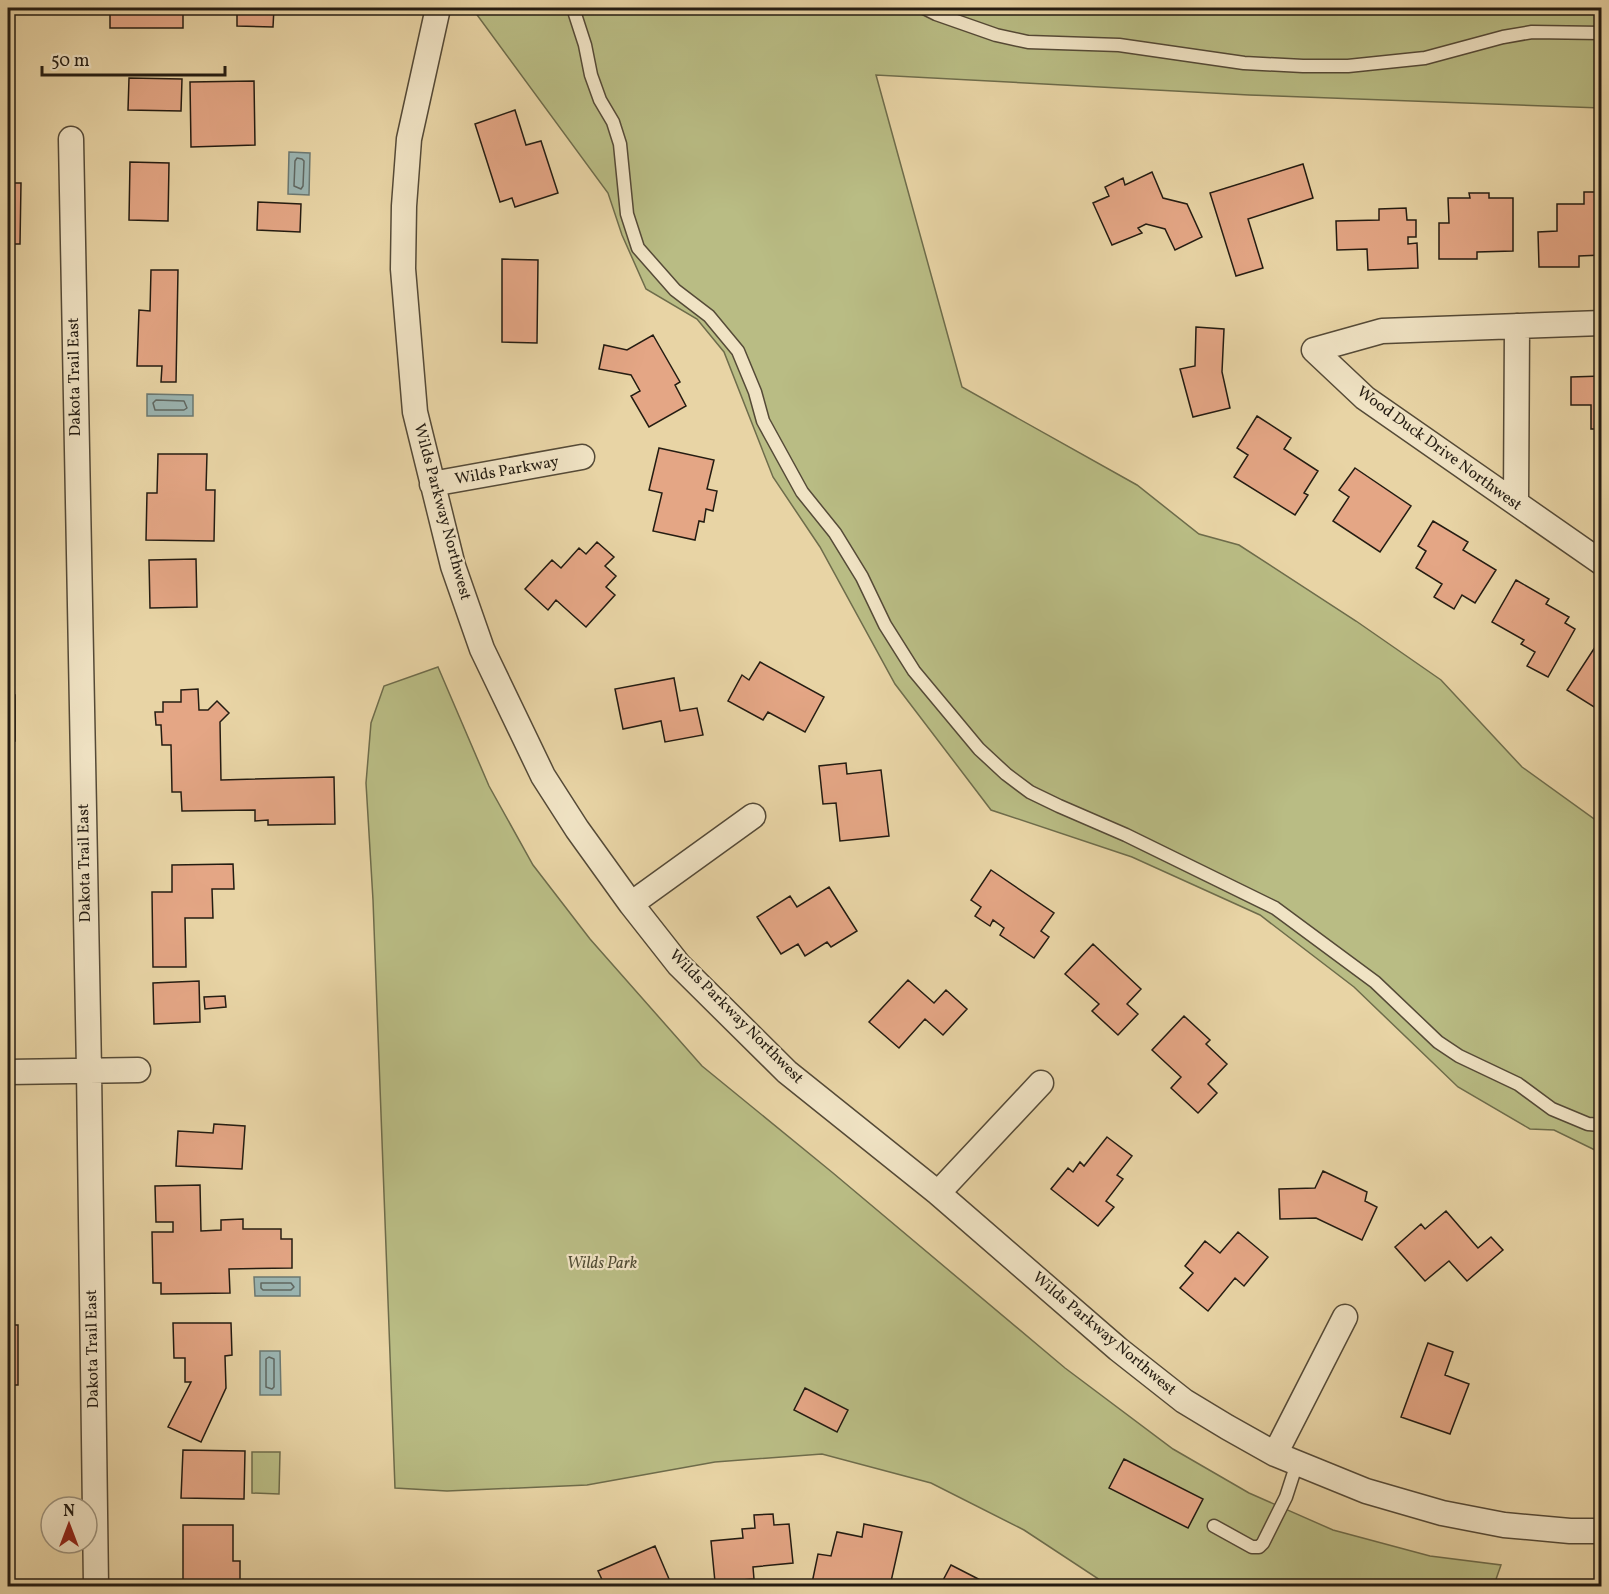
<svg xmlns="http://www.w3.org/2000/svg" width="1609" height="1594" font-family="Vollkorn,serif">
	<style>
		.green { fill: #b9bc84; stroke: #6e6c4b; stroke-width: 1.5 }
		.water { fill: #9bb5b2; stroke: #6b7872; stroke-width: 1.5 }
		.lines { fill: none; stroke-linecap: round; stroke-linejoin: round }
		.shore { stroke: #606862; stroke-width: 1.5 }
		.building { fill: #e4a685; stroke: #241c12; stroke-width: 1.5 }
		.lane-casing { stroke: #554a37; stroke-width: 15 }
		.street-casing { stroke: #554a37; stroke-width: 27 }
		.lane { stroke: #f0e3c4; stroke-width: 12 }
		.street { stroke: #f0e3c4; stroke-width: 24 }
		.labels { text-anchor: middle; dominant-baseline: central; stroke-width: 4.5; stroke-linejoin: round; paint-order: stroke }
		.street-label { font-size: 16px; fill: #241c12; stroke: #f0e3c4 }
		.park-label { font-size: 16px; font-style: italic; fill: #514c34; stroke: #f0e3c4 }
	</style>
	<rect width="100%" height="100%" fill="#e8d4a5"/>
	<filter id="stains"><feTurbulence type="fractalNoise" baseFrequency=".00333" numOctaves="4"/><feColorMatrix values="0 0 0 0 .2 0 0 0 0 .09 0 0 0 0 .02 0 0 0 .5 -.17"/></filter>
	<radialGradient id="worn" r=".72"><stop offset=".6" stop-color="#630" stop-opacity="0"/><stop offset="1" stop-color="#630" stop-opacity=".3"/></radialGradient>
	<path class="green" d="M472,8H1601V108L1249,95L876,75L962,387L1137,485L1199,534L1239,545L1356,621L1441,680L1522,767L1601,824V1153L1554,1130L1530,1129L1458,1087L1354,987L1260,915L1132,857L991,810L895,684L820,547L773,477L724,352L697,319L646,289L622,235L608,193Z
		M438,667L489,786L533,865L590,939L702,1066L833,1173L1065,1368L1173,1449L1249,1493L1333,1530L1430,1556L1501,1565L1494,1585L1109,1586L1024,1530L931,1483L822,1454L715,1462L587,1485L447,1491L395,1488L373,900L366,783L371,723L384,686Z
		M252,1452H280L279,1494L252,1493Z"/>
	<path class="water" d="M289,152L310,153L309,195L288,194Z
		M147,394L193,395V416H147Z
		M254,1277H300V1296H255Z
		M260,1351H280L281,1395H260Z"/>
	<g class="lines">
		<path class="shore" d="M297,158L302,159L304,161L303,186L301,189L294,186L295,161Z
			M156,400L184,401L187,408L184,410H155L153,403Z
			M261,1283H291L294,1287L291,1290H263L261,1288Z
			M269,1357L274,1359V1387L272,1389L266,1387V1359Z"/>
	</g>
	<path class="building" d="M110,8H183V28H110Z
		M237,8H274L273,27L237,26Z
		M129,78L182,79L181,111L128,110Z
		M254,81L255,145L191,147L190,82Z
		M515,110L526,145L541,141L558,193L515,207L512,198L500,202L475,124Z
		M130,162L169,163L168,221L129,220Z
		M1303,164L1313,198L1248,219L1263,268L1236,276L1210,193Z
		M1152,172L1163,198L1187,204L1202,237L1175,250L1165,229L1146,224L1138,228L1142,233L1112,245L1093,203L1109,196L1105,187L1123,178L1125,185Z
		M8,183H21L20,244H8Z
		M1584,192H1602V255L1579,256V267H1539L1538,232L1557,231V204H1584Z
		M1469,193H1489V198H1513V251L1477,252V259H1439V223H1449L1448,198H1470Z
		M258,202L301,204L300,232L257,230Z
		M1406,208L1407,220H1416V237H1408V244L1417,243L1418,268L1368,270L1367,249L1337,250L1336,221L1379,220V209Z
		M502,259L538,260L537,343L502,342Z
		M151,270H178L176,382H161L162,366H137L139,310L150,311Z
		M1196,327L1224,329L1222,372L1230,408L1193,417L1180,369L1195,366Z
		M653,335L680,382L675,385L686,406L649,427L631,396L640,391L631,375L599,369L604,345L627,350Z
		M1602,376V429H1591V405H1571V377Z
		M1257,416L1291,438L1284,449L1318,471L1304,493L1308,495L1295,515L1234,477L1248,455L1237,448Z
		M659,448L714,460L707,489L717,491L713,511L706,509L704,522L699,521L695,540L653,531L662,493L649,490Z
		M158,454H207L206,490H215L214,541L146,540L147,493H157Z
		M1355,468L1411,506L1380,552L1333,521L1349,497L1339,490Z
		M8,471H12V501H8Z
		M1433,521L1468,542L1463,550L1496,570L1475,603L1462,595L1454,609L1434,597L1442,584L1416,568L1426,551L1418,546Z
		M8,534H13V579H8Z
		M597,542L614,557L605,566L616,576L606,587L615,595L586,627L556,600L548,610L525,589L552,560L561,568L579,548L586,554Z
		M196,559L197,607L150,608L149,560Z
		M1516,580L1549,599L1546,604L1569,617L1565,623L1575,629L1548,677L1527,666L1535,652L1521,644L1524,640L1492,622Z
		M1601,638L1602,639V712L1567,690Z
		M760,662L824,697L805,732L768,712L763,720L728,701L742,675L749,680Z
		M674,678L680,711L697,708L703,735L665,742L661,721L623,729L615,689Z
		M198,689L199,710H208L217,701L229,713L220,722L221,780L334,777L335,824L268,825V820L255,821V810L182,811L181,792H172L171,745H162L161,725H156L155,712H163V702H181V690Z
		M8,695H15V741H8Z
		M846,763L847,774L881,770L889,836L840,841L836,803L823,804L819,766Z
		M233,864L234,889H212L213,918H185L186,967H153L152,892H172V865Z
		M991,870L1054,913L1041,931L1049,937L1034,958L1000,935L1004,928L993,920L990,926L975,916L981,907L971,900Z
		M829,887L857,931L831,947L827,942L805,956L798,944L781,954L757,917L790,896L797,907Z
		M1093,944L1141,989L1127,1004L1138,1014L1118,1035L1092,1011L1099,1004L1065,974Z
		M908,980L934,1003L946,990L967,1009L943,1035L925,1019L899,1048L869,1022Z
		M199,981L200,1022L154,1024L153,983Z
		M225,996L226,1007L205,1009L204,997Z
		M1184,1016L1210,1040L1206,1044L1227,1064L1208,1084L1217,1093L1198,1113L1171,1088L1181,1077L1152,1050Z
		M214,1124L245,1126L242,1169L176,1166L178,1131L213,1133Z
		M1107,1137L1132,1156L1117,1175L1123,1179L1106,1201L1114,1207L1098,1226L1051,1189L1068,1168L1073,1172L1080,1162L1084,1166Z
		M1323,1171L1367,1192L1365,1201L1377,1207L1362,1240L1316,1218L1280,1219L1279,1189L1315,1188Z
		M200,1185L201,1231L221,1230V1220L243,1219V1229H281V1239H292V1268L229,1269L230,1293L161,1294V1283H153L152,1232H173V1222H156L155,1186Z
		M1446,1211L1478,1248L1491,1237L1503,1250L1467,1281L1449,1261L1425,1281L1395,1247L1421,1224L1425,1229Z
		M1238,1232L1268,1257L1244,1286L1235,1278L1208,1311L1180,1288L1193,1273L1185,1266L1205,1241L1220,1253Z
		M173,1323H231L232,1355L225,1356L226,1388L201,1442L168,1427L191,1382H185V1358H174Z
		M8,1325H18V1385H8Z
		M1428,1343L1453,1352L1445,1375L1469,1384L1450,1434L1401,1417Z
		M805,1388L848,1410L837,1432L794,1410Z
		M183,1450L245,1451L244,1499L181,1498Z
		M1124,1459L1203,1499L1188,1528L1109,1488Z
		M773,1514L774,1525L789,1524L793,1563L753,1567L754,1579L715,1582L711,1541L743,1538L742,1529L755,1528L754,1515Z
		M864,1524L902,1532L890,1586H880L853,1581L852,1586H829L812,1583L818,1554L831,1556L837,1532L862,1537Z
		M183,1525H233V1561H240V1586H190V1581H183Z
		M655,1546L672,1586H605L598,1571Z
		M951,1565L992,1586H940Z"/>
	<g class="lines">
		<defs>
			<path id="lane" d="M573,8L585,45L591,75L600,100L613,122L620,144L627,214L638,248L675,290L709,316L738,351L755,392L763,421L802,492L835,533L862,577L885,625L914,671L979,749L1006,774L1030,792L1059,806L1126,835L1275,908L1375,982L1438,1042L1459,1056L1518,1084L1552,1109L1588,1124L1602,1125
				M924,8L936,14L996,35L1028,42L1119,45L1244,63L1303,66H1348L1425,58L1503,37L1532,32L1602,33
				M1214,1526L1252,1547H1259L1263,1543L1286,1497L1297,1463"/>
			<path id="street" d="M438,8L409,139L404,206L403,269L415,412L453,566L482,649L543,776L577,829L631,904L679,965L787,1072L938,1193L1118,1349L1184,1401L1227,1427L1275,1454L1366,1491L1442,1513L1504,1525L1570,1531H1602
				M71,139L89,1070L96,1586
				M1602,323L1382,331L1314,350L1365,398L1602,563
				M432,484L582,457
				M1516,503L1517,326
				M631,904L753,816
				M8,1072L138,1070
				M938,1193L1041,1083
				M1275,1454L1345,1317"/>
		</defs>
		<use href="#lane" class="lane-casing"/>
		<use href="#street" class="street-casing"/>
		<use href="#lane" class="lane"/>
		<use href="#street" class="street"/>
	</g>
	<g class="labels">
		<g class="street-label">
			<text transform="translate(75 377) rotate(-91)">Dakota Trail East</text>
			<text transform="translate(1439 449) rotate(36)">Wood Duck Drive Northwest</text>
			<text transform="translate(507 471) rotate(-10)">Wilds Parkway</text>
			<text transform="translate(442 512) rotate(75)">Wilds Parkway Northwest</text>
			<text transform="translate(85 863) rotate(-91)">Dakota Trail East</text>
			<text transform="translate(736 1017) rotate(45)">Wilds Parkway Northwest</text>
			<text transform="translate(1104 1334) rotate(40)">Wilds Parkway Northwest</text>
			<text transform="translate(93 1349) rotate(-91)">Dakota Trail East</text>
		</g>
		<g class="park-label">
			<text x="602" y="1264">Wilds Park</text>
		</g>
	</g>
	<rect width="1609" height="1594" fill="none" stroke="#e8d4a5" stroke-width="30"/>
	<rect x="9" y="9" width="1591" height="1576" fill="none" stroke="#241c12" stroke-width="3"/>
	<rect x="15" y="15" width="1579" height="1564" fill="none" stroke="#241c12" stroke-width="1.5"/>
	<g transform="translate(69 1525)"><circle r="28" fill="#f0e3c4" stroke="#9e937d" stroke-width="1.5"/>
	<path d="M0-4.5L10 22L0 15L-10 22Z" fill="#8f2418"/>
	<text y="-9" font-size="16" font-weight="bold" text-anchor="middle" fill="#241c12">N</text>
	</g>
	<path d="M42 66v9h183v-9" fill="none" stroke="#241c12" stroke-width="3"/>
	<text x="51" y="66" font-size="18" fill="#241c12" stroke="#f0e3c4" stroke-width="4.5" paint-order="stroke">50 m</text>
	<rect width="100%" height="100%" filter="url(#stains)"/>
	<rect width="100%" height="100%" fill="url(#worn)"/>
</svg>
